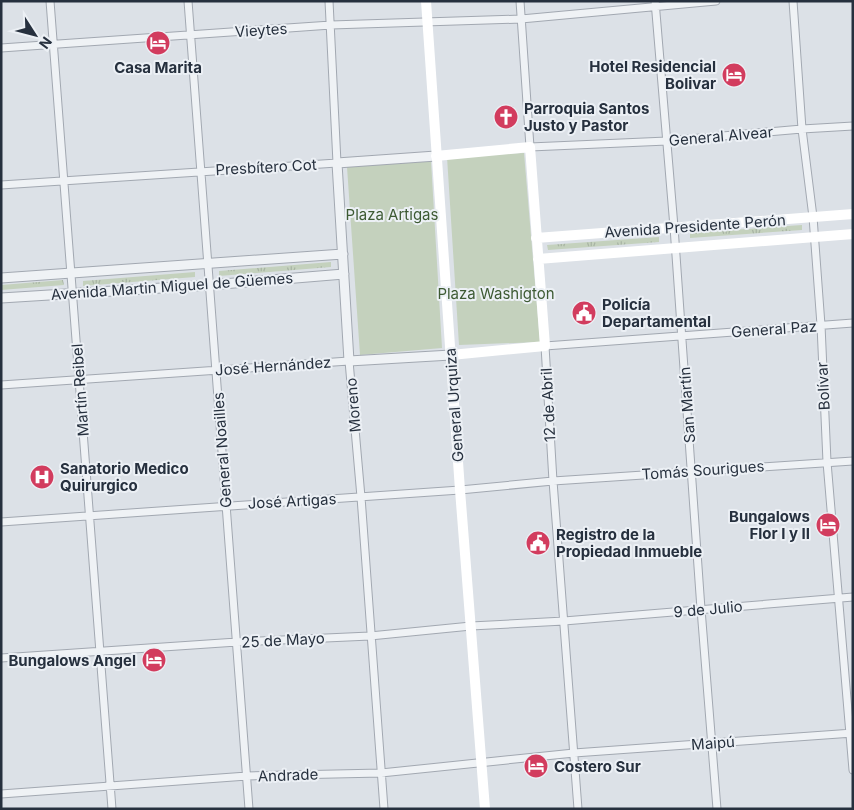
<svg xmlns="http://www.w3.org/2000/svg" width="854" height="810" font-family="Inter,sans-serif">
	<style>
		.grass { fill: url(#grass-tufts) }
		.park { fill: #c4d1bd }
		.lines { fill: none; stroke-linecap: round; stroke-linejoin: round }
		.minor-casing { stroke: #a2a8b1; stroke-width: 9 }
		.tertiary-casing { stroke: #a2a8b1; stroke-width: 11 }
		.minor { stroke: #eff2f5; stroke-width: 7 }
		.tertiary { stroke: #eff2f5; stroke-width: 9 }
		.secondary { stroke: #fff; stroke-width: 10 }
		.labels { text-anchor: middle; dominant-baseline: central; stroke-width: 4; stroke-linejoin: round; paint-order: stroke }
		.street-label { font-size: 15px; fill: #26303e; stroke: #ecf0f5 }
		.poi-label { font-size: 15px; font-weight: bold; fill: #26303e; stroke: #ecf0f5; text-anchor: start }
		.park-label { font-size: 15px; fill: #3d5a33; stroke: #ecf0f5 }
	</style>
	<defs>
		<pattern id="grass-tufts" width="24" height="20" patternUnits="userSpaceOnUse" patternTransform="scale(1.25)"><rect width="24" height="20" fill="#c4d1bd"/><path d="M3 7l-1-3M5 7V3M7 7l1-3M15 17l-1-3M17 17v-4M19 17l1-3" fill="none" stroke="#a8b4a4"/></pattern>
	</defs>
	<rect width="100%" height="100%" fill="#dce1e7"/>
	<path class="grass" d="M802,225V230L690,238V233Z
		M659,237V242L548,250L547,245Z
		M331,262V267L219,276V271Z
		M195,272V277L83,286V281Z
		M63,280L64,285L1,290V285Z"/>
	<path class="park" d="M524,153L540,342L459,345L447,157Z
		M431,161L442,348L360,355L347,167Z"/>
	<g class="lines">
		<defs>
			<path id="minor" d="M50,1L112,809
				M188,1L249,809
				M520,1L530,147L667,141L802,129L853,126
				M655,1L674,227L701,609L717,809
				M793,1L802,129L813,217L821,325L827,462L853,770
				M1,48L331,25L521,19L716,1
				M1,185L337,163L329,1
				M1,385L349,361L361,497L384,809
				M1,522L460,490L553,481L853,461
				M1,658L237,642L370,636L471,626L564,621L853,597
				M1,794L247,776L381,773L574,753L853,733
				M578,809L553,481L545,346L853,323"/>
			<path id="tertiary" d="M436,156L337,163L349,361L451,355
				M1,278L343,254
				M1,298L210,285L344,274"/>
		</defs>
		<use href="#minor" class="minor-casing"/>
		<use href="#tertiary" class="tertiary-casing"/>
		<use href="#minor" class="minor"/>
		<use href="#tertiary" class="tertiary"/>
		<path class="secondary" d="M426,1L460,490L485,809
			M436,156L530,147L545,346L451,355
			M536,238L853,214
			M538,259L853,234"/>
	</g>
	<defs>
		<symbol id="hotel-disc" viewBox="-11 -11 22 22"><circle r="9.5" fill="#d23c5e" stroke="#ecf0f5"/><path d="M-6-4.5h1.5V1H6V5H4.5V3h-9V5H-6ZM-4 0a1.8 1.8 0 1 1 3.6 0ZM.5 0V-2.5h3Q6-2.5 6 0Z" fill="#fff"/></symbol>
		<symbol id="church-disc" viewBox="-11 -11 22 22"><circle r="9.5" fill="#d23c5e" stroke="#ecf0f5"/><path d="M-1.2-6h2.4v3.5h3.3v2.4h-3.3V6h-2.4V-.1h-3.3v-2.4h3.3Z" fill="#fff"/></symbol>
		<symbol id="civic-disc" viewBox="-11 -11 22 22"><circle r="9.5" fill="#d23c5e" stroke="#ecf0f5"/><path d="M-.6-6.5H3V-4.5H.6V-3L4-1V1h2V6H-6V1h2V-1L-.6-3ZM-1.2 2.5V6h2.4V2.5Z" fill="#fff"/></symbol>
		<symbol id="hospital-disc" viewBox="-11 -11 22 22"><circle r="9.5" fill="#d23c5e" stroke="#ecf0f5"/><path d="M-5-5h3v3.5h4V-5h3V5h-3V1.5h-4V5h-3Z" fill="#fff"/></symbol>
	</defs>
	<g fill-rule="evenodd">
		<use href="#hotel-disc" x="144" y="29" width="28" height="28"/>
		<use href="#hotel-disc" x="720" y="61" width="28" height="28"/>
		<use href="#church-disc" x="492" y="103" width="28" height="28"/>
		<use href="#civic-disc" x="570" y="299" width="28" height="28"/>
		<use href="#hospital-disc" x="28" y="463" width="28" height="28"/>
		<use href="#hotel-disc" x="814" y="511" width="28" height="28"/>
		<use href="#civic-disc" x="524" y="529" width="28" height="28"/>
		<use href="#hotel-disc" x="140" y="646" width="28" height="28"/>
		<use href="#hotel-disc" x="522" y="752" width="28" height="28"/>
	</g>
	<g class="labels">
		<g class="street-label">
			<text transform="translate(261 30) rotate(-4)">Vieytes</text>
			<text transform="translate(721 136) rotate(-5)">General Alvear</text>
			<text transform="translate(266 167) rotate(-3)">Presbítero Cot</text>
			<text transform="translate(695 226) rotate(-4)">Avenida Presidente Perón</text>
			<text transform="translate(172 286) rotate(-4)">Avenida Martin Miguel de Güemes</text>
			<text transform="translate(774 329) rotate(-4)">General Paz</text>
			<text transform="translate(273 366) rotate(-4)">José Hernández</text>
			<text transform="translate(823 386) rotate(-93)">Bolívar</text>
			<text transform="translate(80 390) rotate(-94)">Martín Reibel</text>
			<text transform="translate(353 405) rotate(-95)">Moreno</text>
			<text transform="translate(454 405) rotate(-94)">General Urquiza</text>
			<text transform="translate(548 405) rotate(-93)">12 de Abril</text>
			<text transform="translate(687 405) rotate(-94)">San Martín</text>
			<text transform="translate(222 450) rotate(-94)">General Noailles</text>
			<text transform="translate(703 470) rotate(-4)">Tomás Sourigues</text>
			<text transform="translate(292 501) rotate(-3)">José Artigas</text>
			<text transform="translate(708 609) rotate(-5)">9 de Julio</text>
			<text transform="translate(283 640) rotate(-3)">25 de Mayo</text>
			<text transform="translate(713 743) rotate(-4)">Maipú</text>
			<text transform="translate(288 775) rotate(-2)">Andrade</text>
		</g>
		<g class="poi-label">
			<text x="716" y="66" text-anchor="end">Hotel Residencial<tspan x="716" dy="17">Bolivar</tspan></text>
			<text x="158" y="67" text-anchor="middle">Casa Marita</text>
			<text x="524" y="108">Parroquia Santos<tspan x="524" dy="17">Justo y Pastor</tspan></text>
			<text x="602" y="304">Policía<tspan x="602" dy="17">Departamental</tspan></text>
			<text x="60" y="468">Sanatorio Medico<tspan x="60" dy="17">Quirurgico</tspan></text>
			<text x="810" y="516" text-anchor="end">Bungalows<tspan x="810" dy="17">Flor I y II</tspan></text>
			<text x="556" y="534">Registro de la<tspan x="556" dy="17">Propiedad Inmueble</tspan></text>
			<text x="136" y="660" text-anchor="end">Bungalows Angel</text>
			<text x="554" y="766">Costero Sur</text>
		</g>
		<g class="park-label">
			<text x="392" y="214">Plaza Artigas</text>
			<text x="496" y="293">Plaza Washigton</text>
		</g>
	</g>
	<rect width="854" height="810" fill="none" stroke="#26303e" stroke-width="5"/>
	<g transform="translate(35 35) rotate(126)" stroke="#ecf0f5" stroke-width="4" paint-order="stroke">
	<path d="M0-4L9 19L0 12L-9 19Z" fill="#26303e"/>
	<text y="-8" font-size="14" font-weight="bold" text-anchor="middle" fill="#26303e">N</text>
	</g>
</svg>
